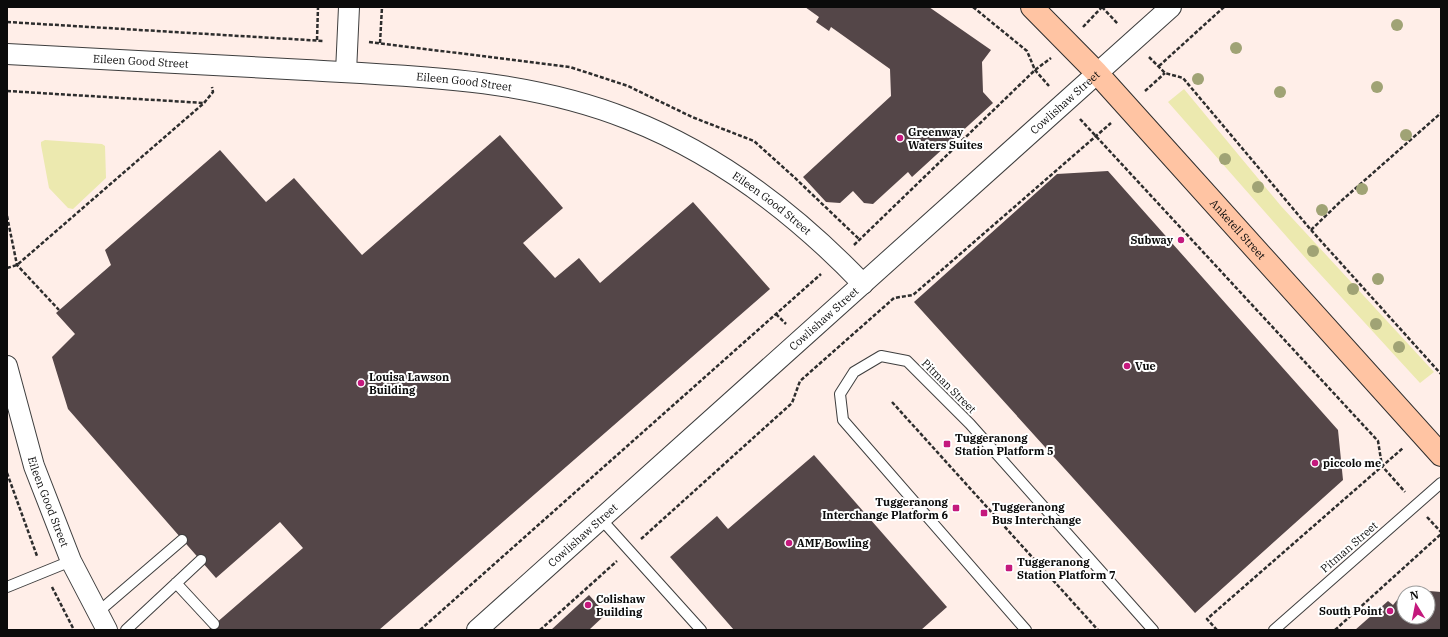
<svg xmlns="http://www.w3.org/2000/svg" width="1448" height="637" font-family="'IBM Plex Serif',serif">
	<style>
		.green { fill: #ece9af }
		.building { fill: #544648; fill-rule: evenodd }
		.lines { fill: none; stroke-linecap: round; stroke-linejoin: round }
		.lane-casing { stroke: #3e3e3e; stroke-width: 12 }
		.street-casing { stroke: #3e3e3e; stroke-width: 22 }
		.secondary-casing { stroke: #2d2d2d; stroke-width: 24 }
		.path { stroke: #2d2d2d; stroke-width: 2.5; stroke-dasharray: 4 2; stroke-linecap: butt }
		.lane { stroke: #fff; stroke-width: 10 }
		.street { stroke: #fff; stroke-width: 20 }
		.secondary { stroke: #ffc4a3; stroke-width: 22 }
		.tree { fill: #a0a375 }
		.poi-dot { fill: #c4197d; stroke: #fff; stroke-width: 1.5 }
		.labels { text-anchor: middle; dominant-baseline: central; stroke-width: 4; stroke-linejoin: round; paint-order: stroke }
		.street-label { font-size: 11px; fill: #0b0b0b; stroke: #fff }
		.poi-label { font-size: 11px; font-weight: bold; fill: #0b0b0b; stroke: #fff; text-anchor: start }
	</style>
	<rect width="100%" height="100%" fill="#ffeee8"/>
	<path class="green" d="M1184,89L1281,206L1434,372L1420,383L1309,262L1168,102Z
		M45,140L102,144L105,146L106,178L73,209L68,208L49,188L41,145V142Z"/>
	<path class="building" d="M805,7H929L991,50L982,62L983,92L993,103L912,177L908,172L873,204L864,203L853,191L840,203L826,202L803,177L891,96L890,69L831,27L829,31L816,22L819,17Z
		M500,135L563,208L523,243L555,278L579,258L600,283L693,202L770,289L379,630H208L303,548L280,522L216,578L68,409L52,357L75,334L56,313L111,265L105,250L220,150L266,202L294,178L362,255Z
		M1108,171L1338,430L1343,480L1195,613L914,302L1057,174Z
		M814,455L947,607L921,630H734L670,557L717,516L728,529Z
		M1406,589L1441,592V630H1355L1388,601L1393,605ZM1404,593H1428V617H1404Z
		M589,595L606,614L589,630H551Z"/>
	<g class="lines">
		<defs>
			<path id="lane" d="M601,519L701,630
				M176,583L214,624
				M7,587L71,561
				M97,613L182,540
				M126,630L201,560
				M1026,630L843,420L840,394L854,372L881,356L907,361L970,424L1153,630
				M1274,630L1441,483"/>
			<g id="street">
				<path id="s1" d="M7,54C107,59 206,65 306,70C414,76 525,78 628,119C718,154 796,214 863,284"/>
				<path d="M346,72L349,7"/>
				<path id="s2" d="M7,366L34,466L71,561L107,630"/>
				<path id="s3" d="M477,630L1171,7"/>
			</g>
			<g id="secondary">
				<path id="s4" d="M1032,7L1097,73L1441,455"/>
			</g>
		</defs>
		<use href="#lane" class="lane-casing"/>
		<use href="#street" class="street-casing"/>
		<use href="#secondary" class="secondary-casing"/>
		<path class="path" d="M973,7L1027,51L1035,70L1049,86
			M1102,7L1118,24
			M7,22L324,41
			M1083,27L1102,7
			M317,40L318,7
			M369,42L570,67L628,86L692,117L754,141L794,177L860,240
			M380,43L382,7
			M1149,57L1165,73L1183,78L1311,230L1441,374
			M1159,66L1224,7
			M7,91L204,103
			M1145,91L1165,73
			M1080,119L1378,441L1382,466L1405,492
			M7,216L17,265L59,310
			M1311,230L1340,202L1441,113
			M854,245L1035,70L1051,58
			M7,268L17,265L204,103L213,92L212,87
			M776,314L786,324
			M892,402L1098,630
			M7,473L37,556
			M1427,517L1441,532
			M641,539L792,403L800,381L894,298L913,295L1111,123
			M52,587L74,630
			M420,630L821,274
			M540,630L617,561
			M1217,630L1207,619L1403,448
			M1335,630L1441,534"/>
		<use href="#lane" class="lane"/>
		<use href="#street" class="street"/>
		<use href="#secondary" class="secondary"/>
	</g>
	<g class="tree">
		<circle cx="1397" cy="25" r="6"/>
		<circle cx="1236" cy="48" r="6"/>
		<circle cx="1198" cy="79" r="6"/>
		<circle cx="1377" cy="87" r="6"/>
		<circle cx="1280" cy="92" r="6"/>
		<circle cx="1406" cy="135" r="6"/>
		<circle cx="1225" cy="159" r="6"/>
		<circle cx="1258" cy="187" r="6"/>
		<circle cx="1362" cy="189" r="6"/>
		<circle cx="1322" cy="210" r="6"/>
		<circle cx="1313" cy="251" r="6"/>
		<circle cx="1378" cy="279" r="6"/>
		<circle cx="1353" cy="289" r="6"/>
		<circle cx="1376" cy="324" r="6"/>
		<circle cx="1399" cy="347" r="6"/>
	</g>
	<g class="poi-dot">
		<circle cx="900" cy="138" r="4"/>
		<circle cx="1181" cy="240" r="4"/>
		<circle cx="1127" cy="366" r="4"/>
		<circle cx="361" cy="383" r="4"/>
		<rect x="943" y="440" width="8" height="8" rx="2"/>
		<circle cx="1315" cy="463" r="4"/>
		<rect x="952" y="504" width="8" height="8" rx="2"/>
		<rect x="980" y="509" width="8" height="8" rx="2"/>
		<circle cx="789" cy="543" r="4"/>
		<rect x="1005" y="564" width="8" height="8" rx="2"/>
		<circle cx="588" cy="605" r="4"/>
		<circle cx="1390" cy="611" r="4"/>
	</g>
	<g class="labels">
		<g class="street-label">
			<text stroke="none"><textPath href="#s1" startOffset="134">Eileen Good Street</textPath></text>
			<text stroke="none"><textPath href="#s1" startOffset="458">Eileen Good Street</textPath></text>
			<text stroke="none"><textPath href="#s3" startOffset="790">Cowlishaw Street</textPath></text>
			<text stroke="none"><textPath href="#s1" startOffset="794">Eileen Good Street</textPath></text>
			<text stroke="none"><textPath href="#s4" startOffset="303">Anketell Street</textPath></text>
			<text stroke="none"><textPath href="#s3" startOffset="466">Cowlishaw Street</textPath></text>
			<text transform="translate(949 386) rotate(45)">Pitman Street</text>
			<text stroke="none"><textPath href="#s2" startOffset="142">Eileen Good Street</textPath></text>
			<text stroke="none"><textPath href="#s3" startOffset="142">Cowlishaw Street</textPath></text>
			<text transform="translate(1349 547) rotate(-41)">Pitman Street</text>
		</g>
		<g class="poi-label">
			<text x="908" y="132">Greenway<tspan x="908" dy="13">Waters Suites</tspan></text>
			<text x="1173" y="240" text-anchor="end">Subway</text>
			<text x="1135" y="366">Vue</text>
			<text x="369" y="377">Louisa Lawson<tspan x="369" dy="13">Building</tspan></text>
			<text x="955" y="438">Tuggeranong<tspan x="955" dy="13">Station Platform 5</tspan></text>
			<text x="1323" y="463">piccolo me</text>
			<text x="948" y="502" text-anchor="end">Tuggeranong<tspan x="948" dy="13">Interchange Platform 6</tspan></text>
			<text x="992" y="507">Tuggeranong<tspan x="992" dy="13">Bus Interchange</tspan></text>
			<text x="797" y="543">AMF Bowling</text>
			<text x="1017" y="562">Tuggeranong<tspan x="1017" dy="13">Station Platform 7</tspan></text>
			<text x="596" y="599">Colishaw<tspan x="596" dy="13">Building</tspan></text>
			<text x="1382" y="611" text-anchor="end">South Point</text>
		</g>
	</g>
	<rect width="1448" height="637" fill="none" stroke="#0b0b0b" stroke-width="16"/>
	<g transform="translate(1416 605) rotate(350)"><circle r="19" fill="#ffffff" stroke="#9d9d9d"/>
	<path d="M0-3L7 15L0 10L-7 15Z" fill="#c4197d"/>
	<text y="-6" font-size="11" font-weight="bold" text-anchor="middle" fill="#0b0b0b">N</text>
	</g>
</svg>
